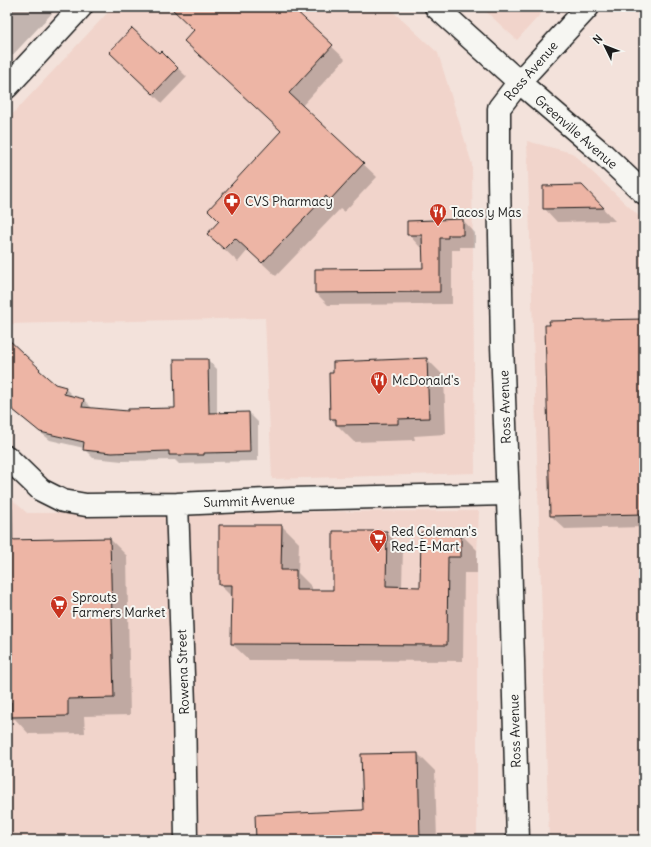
<svg xmlns="http://www.w3.org/2000/svg" width="651" height="847" font-family="Delius,sans-serif">
	<style>
		.built { fill: #f1d4cb }
		.shadow { fill: #0003 }
		.building { fill: #edb5a5; stroke: #1c1c1c }
		.lines { fill: none; stroke-linecap: round; stroke-linejoin: round }
		.minor-casing { stroke: #1c1c1c; stroke-width: 25 }
		.major-casing { stroke: #1c1c1c; stroke-width: 25 }
		.minor { stroke: #f6f6f2; stroke-width: 22 }
		.major { stroke: #f6f6f2; stroke-width: 22 }
		.labels { text-anchor: middle; dominant-baseline: central; stroke-width: 4; stroke-linejoin: round; paint-order: stroke }
		.street-label { font-size: 13px; fill: #1c1c1c; stroke: #f6f6f2 }
		.poi-label { font-size: 13px; fill: #1c1c1c; stroke: #f6f6f2; text-anchor: start }
	</style>
	<rect width="100%" height="100%" fill="#f3e2db"/>
	<filter id="ink" filterUnits="userSpaceOnUse"><feTurbulence type="fractalNoise" baseFrequency=".025" numOctaves="2"/><feDisplacementMap in="SourceGraphic" scale="8" xChannelSelector="R" yChannelSelector="G"/><feConvolveMatrix kernelMatrix="1 2 1 2 8 2 1 2 1" color-interpolation-filters="sRGB"/></filter>
	<g filter="url(#ink)">
		<path class="built" d="M113,7H388L438,53L472,164L475,473L272,479L265,318L7,324V120Z
			M481,7H547L517,40Z
			M527,141L572,153L644,221V840H549Z
			M7,495L27,513L479,511L477,554V840H7Z"/>
		<path class="shadow" d="M7,7H52L51,8L54,11L7,61Z
			M180,7H290L345,59L302,106L377,177L344,212L340,209L276,276L248,250L238,262L222,247L220,221L282,131L195,30Z
			M495,7H501L498,10Z
			M161,52L187,77L162,103L119,61L159,55Z
			M595,200L615,221L557,222L544,208Z
			M463,220L475,233V247H460V250H452V304L328,305L316,293L424,269L423,247H420L408,234Z
			M644,320V527L565,529L551,516Z
			M7,340L55,385L65,388L74,397L83,399L93,409L129,412L176,409L208,360L217,369V413H249L258,422V461L213,462V463L179,464L175,460L122,461L93,458L84,449V448L50,440L7,406Z
			M427,359L444,376L446,434L414,436L415,440L354,442L331,419L330,374Z
			M7,503L13,509L14,541L110,539L127,556L130,715L84,716L85,733L29,734L15,719L7,720Z
			M220,526H282L299,543L298,573L312,587V591H334L386,532L403,548L402,587L421,588L461,534L477,550V573H464L463,661L249,660L232,644L233,598L220,585Z
			M418,754L435,771L437,840H257L364,811Z"/>
		<path class="building" d="M170,7H292L333,45L289,93L364,163L330,200L326,196L262,263L235,238L224,249L207,234L219,221L208,210L281,131L184,41L194,30Z
			M132,28L159,53L161,51L178,68L153,94L109,52Z
			M582,185L604,208L543,209V186Z
			M463,219V235H448V238H440V292L315,293V269L423,268L422,235H407V221Z
			M644,319V514L550,516L545,325H550L549,321Z
			M7,338L40,369L39,370L55,384L66,387L64,394L84,399L82,407L128,411V409L175,408L174,359H208L209,413L249,412L250,452L204,453V455H169V451L112,453L83,450L84,442L40,432L7,405Z
			M427,358L429,418L398,419V424L336,425V419H330L329,373H333V362Z
			M219,525H282L281,570H296V590H333V531H387L386,586L420,587L421,532L461,533V557H448L447,645L231,644L232,585H219Z
			M110,538L114,698L68,699V716L11,717V702H7V540Z
			M418,753L420,840H256L255,815L363,810L361,754Z"/>
		<g class="lines">
			<defs>
				<path id="minor" d="M519,82L588,7
					M7,87L81,7
					M7,457L41,490L63,501L86,505L177,504L291,499L508,494
					M177,504L184,705L186,840"/>
				<path id="major" d="M436,7L519,82L603,154L644,193
					M518,840L510,554L502,345L499,179V108L519,82"/>
			</defs>
			<use href="#minor" class="minor-casing"/>
			<use href="#major" class="major-casing"/>
			<use href="#minor" class="minor"/>
			<use href="#major" class="major"/>
		</g>
	</g>
	<defs>
		<symbol id="pharmacy-pin" viewBox="-11 -11 22 30"><path d="M0 17L-7.5 6A9.5 9.5 0 1 1 7.5 6Z" fill="#c8321e" stroke="#f6f6f2"/><path d="M-2-6h4v4h4v4h-4v4h-4v-4h-4v-4h4Z" fill="#fff"/></symbol>
		<symbol id="restaurant-pin" viewBox="-11 -11 22 30"><path d="M0 17L-7.5 6A9.5 9.5 0 1 1 7.5 6Z" fill="#c8321e" stroke="#f6f6f2"/><path d="M-5-6h1v4h1v-4h1v4h1v-4h1v5L-1.5 .5V6h-2V.5L-5-1ZM5-6V6H3V1.5H1.5Q1.5-4 5-6Z" fill="#fff"/></symbol>
		<symbol id="supermarket-pin" viewBox="-11 -11 22 30"><path d="M0 17L-7.5 6A9.5 9.5 0 1 1 7.5 6Z" fill="#c8321e" stroke="#f6f6f2"/><path d="M-6-5.5h2.5l.6 2H6L4.5 2H-2.5L-4.4-4H-6ZM-1.5 3.2a1.3 1.3 0 1 0 .1 0ZM3 3.2a1.3 1.3 0 1 0 .1 0Z" fill="#fff"/></symbol>
	</defs>
	<g fill-rule="evenodd">
		<use href="#pharmacy-pin" x="222" y="191" width="20" height="27"/>
		<use href="#restaurant-pin" x="428" y="202" width="20" height="27"/>
		<use href="#restaurant-pin" x="369" y="370" width="20" height="27"/>
		<use href="#supermarket-pin" x="368" y="528" width="20" height="27"/>
		<use href="#supermarket-pin" x="49" y="594" width="20" height="27"/>
	</g>
	<g class="labels">
		<g class="street-label">
			<text transform="translate(531 71) rotate(-49)">Ross Avenue</text>
			<text transform="translate(576 132) rotate(41)">Greenville Avenue</text>
			<text transform="translate(505 407) rotate(-92)">Ross Avenue</text>
			<text transform="translate(249 501) rotate(-2)">Summit Avenue</text>
			<text transform="translate(183 672) rotate(-92)">Rowena Street</text>
			<text transform="translate(515 731) rotate(-92)">Ross Avenue</text>
		</g>
		<g class="poi-label">
			<text x="245" y="201">CVS Pharmacy</text>
			<text x="451" y="212">Tacos y Mas</text>
			<text x="392" y="380">McDonald's</text>
			<text x="391" y="531">Red Coleman's<tspan x="391" dy="15">Red-E-Mart</tspan></text>
			<text x="72" y="597">Sprouts<tspan x="72" dy="15">Farmers Market</tspan></text>
		</g>
	</g>
	<rect width="651" height="847" fill="none" stroke="#f6f6f2" stroke-width="24"/>
	<rect x="12" y="12" width="627" height="823" fill="none" stroke="#1c1c1c" stroke-width="1.5" filter="url(#ink)"/>
	<g transform="translate(605 46) rotate(313)" stroke="#f6f6f2" stroke-width="3" paint-order="stroke">
	<path d="M0-3L7 15L0 10L-7 15Z" fill="#1c1c1c"/>
	<text y="-6" font-size="11" font-weight="bold" text-anchor="middle" fill="#1c1c1c">N</text>
	</g>
</svg>
